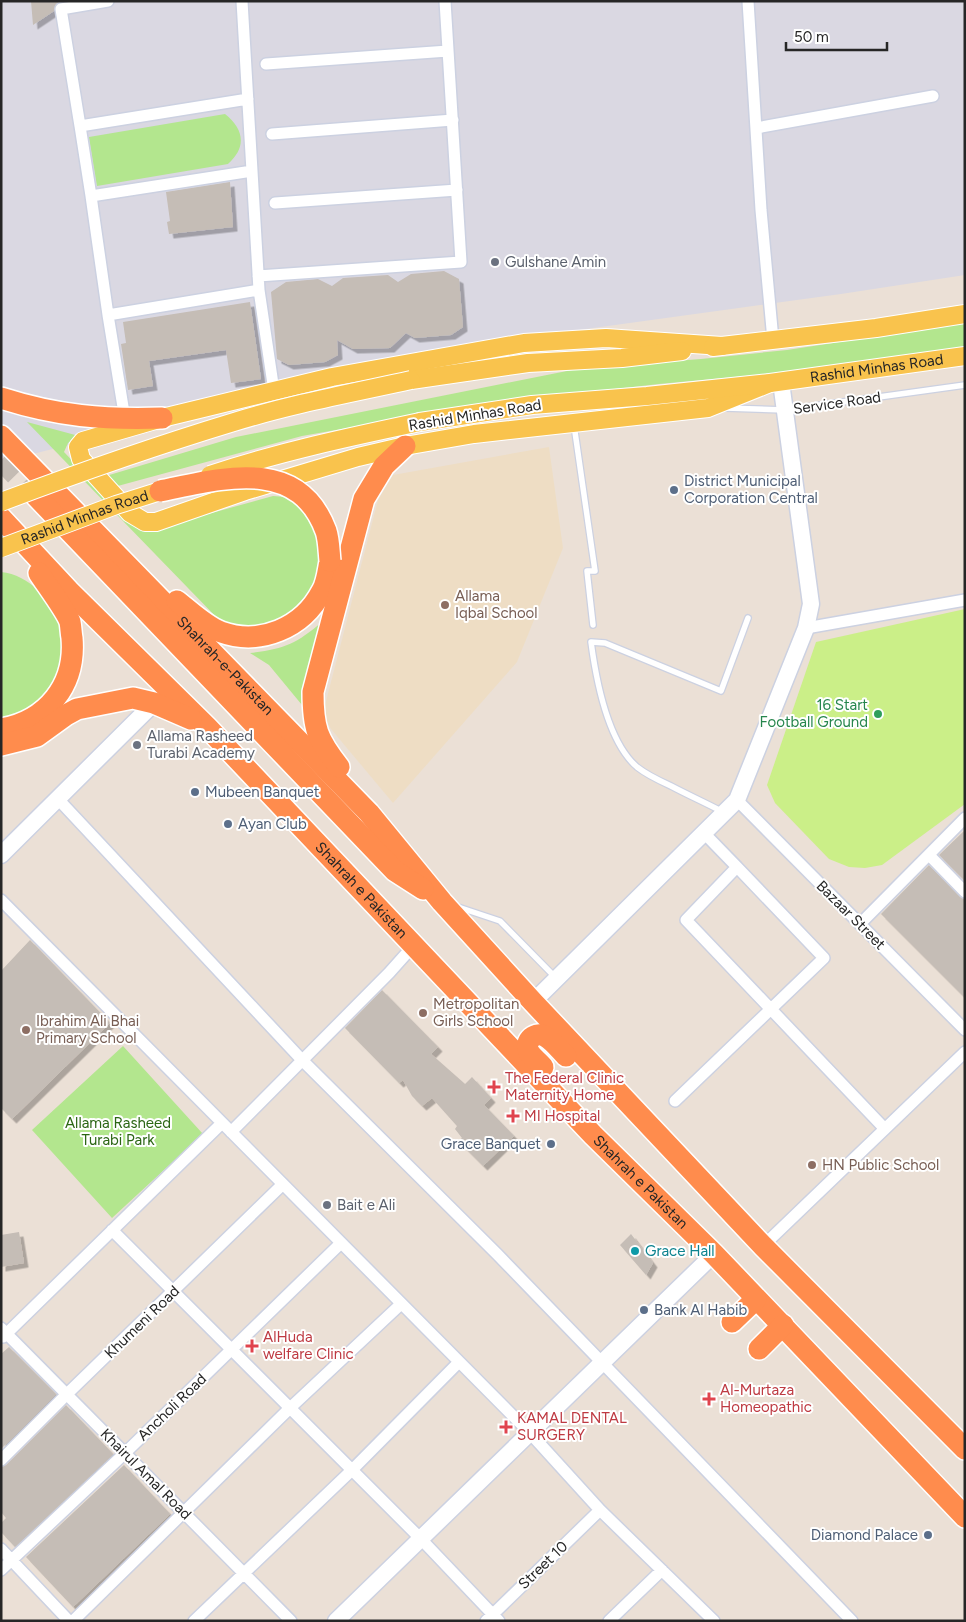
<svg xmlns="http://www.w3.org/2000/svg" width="966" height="1622" font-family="Figtree,sans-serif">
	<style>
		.industrial { fill: #dad8e2 }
		.education { fill: #eeddc4 }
		.green { fill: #b3e68e }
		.pitch { fill: #cbef88 }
		.building { fill: #c5bdb6; filter: url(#shadow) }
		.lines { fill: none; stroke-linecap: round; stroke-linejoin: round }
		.highway-tunnel { stroke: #c4bbb3; stroke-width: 21; stroke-dasharray: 21 11; stroke-linecap: butt }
		.lane-casing { stroke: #ccd1e1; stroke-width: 8 }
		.street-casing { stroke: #ccd1e1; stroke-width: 14 }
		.secondary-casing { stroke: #ccd1e1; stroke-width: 19 }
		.primary-casing { stroke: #fff; stroke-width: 20 }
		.highway-casing { stroke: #fff; stroke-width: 24 }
		.lane { stroke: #fff; stroke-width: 5.5 }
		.street { stroke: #fff; stroke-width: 11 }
		.secondary { stroke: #fff; stroke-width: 16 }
		.primary { stroke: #f9c34d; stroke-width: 18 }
		.highway { stroke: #ff8c4d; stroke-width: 21 }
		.primary-bridge-casing { stroke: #fff; stroke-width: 20; stroke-linecap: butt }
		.highway-bridge-casing { stroke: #fff; stroke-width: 24; stroke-linecap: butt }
		.primary-bridge { stroke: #f9c34d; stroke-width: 18 }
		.highway-bridge { stroke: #ff8c4d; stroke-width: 21 }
		.worship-dot { fill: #6b7280; stroke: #fff; stroke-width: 2 }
		.service-dot { fill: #5c6f8a; stroke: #fff; stroke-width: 2 }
		.education-dot { fill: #8d6e63; stroke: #fff; stroke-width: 2 }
		.leisure-dot { fill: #2e9e5b; stroke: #fff; stroke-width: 2 }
		.health-dot { fill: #e0444e; stroke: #fff; stroke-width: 2 }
		.culture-dot { fill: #0f9aa8; stroke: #fff; stroke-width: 2 }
		.labels { text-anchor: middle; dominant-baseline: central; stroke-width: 4; stroke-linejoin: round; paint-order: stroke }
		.worship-label { font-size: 15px; fill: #5b616d; stroke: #fff; text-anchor: start }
		.street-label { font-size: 15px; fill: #262626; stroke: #fff }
		.service-label { font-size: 15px; fill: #4e5e75; stroke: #fff; text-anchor: start }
		.education-label { font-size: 15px; fill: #785e54; stroke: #fff; text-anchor: start }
		.leisure-label { font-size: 15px; fill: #27864d; stroke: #fff; text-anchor: end }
		.health-label { font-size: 15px; fill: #be3a42; stroke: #fff; text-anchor: start }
		.park-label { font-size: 15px; fill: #2b6614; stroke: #fff }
		.culture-label { font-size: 15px; fill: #0d838f; stroke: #fff; text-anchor: start }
	</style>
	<defs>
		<filter id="shadow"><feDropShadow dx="4.5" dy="4.5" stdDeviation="0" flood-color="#0004"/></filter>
	</defs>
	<rect width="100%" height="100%" fill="#ebe0d6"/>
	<path class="industrial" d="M1,1H965V275L841,294L462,346L1,462Z"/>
	<path class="education" d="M549,447L563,548L517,662L393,803L331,729L326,720L325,705L378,500L393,475Z"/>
	<path class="green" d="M225,114C244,129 247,147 228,164L97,186L89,137Z
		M965,323V350L800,371L659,384L489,403L302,436L114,487L106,476L236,437L582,368L701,359L787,350Z
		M27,422L79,436L68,443L64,452L131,522L154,529L273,496L286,497L303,510L317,533L320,556L318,580L313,594L289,619L255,630L220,621Z
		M1,572C30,575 49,600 64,622L60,680L27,712L1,719Z
		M322,622L302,705L269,665L250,653C284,649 296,644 322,622Z
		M123,1046L203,1134L112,1218L32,1130Z"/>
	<path class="pitch" d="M965,609V804L882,865L865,868L849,867L829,859L775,803L767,785L816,642Z"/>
	<path class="building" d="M31,1H62L56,4L54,11L33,25Z
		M230,182L233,227L169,234L167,222L170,221L166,192Z
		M444,271L459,279L463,327L451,335L415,338L406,333L390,348L353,349L337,340L338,355L325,362L289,365L277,359L271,292L286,282L318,279L332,286L343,278L388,275L398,282L411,274Z
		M250,302L261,379L231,383L226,350L149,361L153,386L128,390L121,344L126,343L123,322Z
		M965,830V881L939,855Z
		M929,865L960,897L965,899V998L881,914Z
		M30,940L110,1023L12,1119L1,1108V971Z
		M382,990L438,1047L431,1054L465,1084L472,1077L491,1098L484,1105L514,1136L483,1166L458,1141L462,1138L455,1129L457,1126L432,1098L422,1106L412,1096L403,1080L399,1083L345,1028Z
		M19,1232L24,1263L1,1267V1235Z
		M631,1234L653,1263L646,1275L620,1245Z
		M9,1347L56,1394L1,1449V1354Z
		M66,1405L113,1454L15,1547L1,1532V1523L6,1518L1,1512V1467L6,1465Z
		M124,1465L170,1514L73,1607L26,1557Z"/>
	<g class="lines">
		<path class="highway-tunnel" d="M1,460L36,496"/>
		<defs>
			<path id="lane" d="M725,408L785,410L965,385
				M574,425L595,571H587L593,625
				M723,812C706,803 688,795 671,786C660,781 647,775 637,767C608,742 596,679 591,642L605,643L721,691L748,618
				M455,906L500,921L555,977"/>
			<path id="street" d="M242,1L259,290L274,391
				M748,1L761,210L773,340
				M266,64L448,51
				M248,99L80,126L91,196L252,171
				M80,126L61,9L108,1
				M756,128L933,96
				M272,134L453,120
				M91,196L108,315L259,290
				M275,203L457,190
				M258,276L461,262L445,1
				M108,315L125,419
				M806,628L965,600
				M58,799L302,1060L497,1254L852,1621
				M737,800L965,1030
				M704,833L737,867L686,920L885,1129
				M929,855L965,892
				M1,900L530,1433L600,1510L714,1621
				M860,924L965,818
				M675,1101L824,958L737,867
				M231,1132L389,973L414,945
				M112,1230L421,1539L499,1621
				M763,1246L965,1052
				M1,1328L291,1621
				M3,1337L222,1123
				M1,1460L67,1394L283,1184
				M1,1549L69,1621
				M1,1570L125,1453L341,1243
				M73,1621L290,1408L401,1304
				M194,1621L352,1470L459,1362
				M486,1621L600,1510
				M609,1621L662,1570"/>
			<path id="secondary" d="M1,855L154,703
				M533,1002L737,800L806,628L811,604L781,382
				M336,1621L714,1254"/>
			<g id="primary">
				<path d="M722,346L606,338L524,343L332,377L162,418L83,441L78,447L81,459L130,513L145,522H156L245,491L358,457L405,446L474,434L708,408L770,383"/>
				<path d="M713,347L876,328L965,314"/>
				<path d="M411,380L528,363L622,358L682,351"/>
				<path id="s1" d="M420,422L532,405L647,396L770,383L965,356"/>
			</g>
			<g id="highway">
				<path d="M1,398C57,416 104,420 162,418"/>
				<path id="s2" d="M1,436L369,813L442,902L533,1002L763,1246L965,1449"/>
				<path d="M36,496L395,871L423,889"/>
				<path id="s3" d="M1,518L69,591L207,727L593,1135L714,1254L965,1517"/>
				<path d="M177,601C190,611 205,626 221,632C260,646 303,628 322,591C327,583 328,571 330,561"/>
				<path d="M1,729C47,721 76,685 72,638C71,633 71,627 70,622C67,612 46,584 39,573"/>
				<path d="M1,745L37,736L66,715L77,709L133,698L154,703L191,719"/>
				<path d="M339,767C317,739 313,728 313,692L364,499L384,466L405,446"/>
				<path d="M543,1067C539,1062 532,1057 529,1052C523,1041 536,1030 546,1037C553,1041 560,1050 566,1056"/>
				<path d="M732,1322L756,1299"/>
				<path d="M759,1349L783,1325"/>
			</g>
		</defs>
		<use href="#lane" class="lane-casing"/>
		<use href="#street" class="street-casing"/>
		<use href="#secondary" class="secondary-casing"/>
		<use href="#primary" class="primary-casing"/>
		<use href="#highway" class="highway-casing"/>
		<use href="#lane" class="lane"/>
		<use href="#street" class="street"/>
		<use href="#secondary" class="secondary"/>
		<use href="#primary" class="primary"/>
		<use href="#highway" class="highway"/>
		<defs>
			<g id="primary-bridge">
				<path d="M210,475C279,452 349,437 420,422"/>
				<path d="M1,502C78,473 155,446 234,422C292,404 352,393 411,380"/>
				<path id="s4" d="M1,548L116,505L173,487"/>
			</g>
			<path id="highway-bridge" d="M160,491C220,479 298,455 326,531C329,540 329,552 330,561"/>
		</defs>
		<use href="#primary-bridge" class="primary-bridge-casing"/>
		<use href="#highway-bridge" class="highway-bridge-casing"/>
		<use href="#primary-bridge" class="primary-bridge"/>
		<use href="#highway-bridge" class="highway-bridge"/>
	</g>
	<g class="worship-dot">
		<circle cx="495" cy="262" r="5"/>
		<circle cx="137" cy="745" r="5"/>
		<circle cx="327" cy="1205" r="5"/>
	</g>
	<g class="service-dot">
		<circle cx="674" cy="490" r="5"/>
		<circle cx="195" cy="792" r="5"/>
		<circle cx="228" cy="824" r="5"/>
		<circle cx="551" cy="1144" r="5"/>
		<circle cx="644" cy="1310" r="5"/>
		<circle cx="928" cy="1535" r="5"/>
	</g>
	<g class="education-dot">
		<circle cx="445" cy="605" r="5"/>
		<circle cx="423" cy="1013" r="5"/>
		<circle cx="26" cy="1030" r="5"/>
		<circle cx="812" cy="1165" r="5"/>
	</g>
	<circle class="leisure-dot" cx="878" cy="714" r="5"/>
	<g class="health-dot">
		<path d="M491.5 1079.5h5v5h5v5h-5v5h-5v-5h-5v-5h5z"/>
		<path d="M510.5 1108.5h5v5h5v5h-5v5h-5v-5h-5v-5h5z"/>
		<path d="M249.5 1338.5h5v5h5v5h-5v5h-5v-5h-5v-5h5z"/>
		<path d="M706.5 1391.5h5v5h5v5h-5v5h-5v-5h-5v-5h5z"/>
		<path d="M503.5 1419.5h5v5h5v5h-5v5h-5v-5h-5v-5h5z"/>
	</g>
	<circle class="culture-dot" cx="635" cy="1251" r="5"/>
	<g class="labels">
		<g class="worship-label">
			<text x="505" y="262">Gulshane Amin</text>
			<text x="147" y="736">Allama Rasheed<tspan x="147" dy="17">Turabi Academy</tspan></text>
			<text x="337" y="1205">Bait e Ali</text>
		</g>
		<g class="street-label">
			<text stroke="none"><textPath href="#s1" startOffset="460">Rashid Minhas Road</textPath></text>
			<text transform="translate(837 403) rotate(-8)">Service Road</text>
			<text transform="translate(475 415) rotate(-9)">Rashid Minhas Road</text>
			<text stroke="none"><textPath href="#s4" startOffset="89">Rashid Minhas Road</textPath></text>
			<text stroke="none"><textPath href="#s2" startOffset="321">Shahrah-e-Pakistan</textPath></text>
			<text stroke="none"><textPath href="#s3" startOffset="518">Shahrah e Pakistan</textPath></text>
			<text transform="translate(851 915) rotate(45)">Bazaar Street</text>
			<text stroke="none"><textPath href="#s3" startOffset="922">Shahrah e Pakistan</textPath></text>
			<text transform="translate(142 1322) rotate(-44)">Khumeni Road</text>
			<text transform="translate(172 1407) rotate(-44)">Ancholi Road</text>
			<text transform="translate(146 1474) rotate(45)">Khairul Amal Road</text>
			<text transform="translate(543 1565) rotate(-44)">Street 10</text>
		</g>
		<g class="service-label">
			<text x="684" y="481">District Municipal<tspan x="684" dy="17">Corporation Central</tspan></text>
			<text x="205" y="792">Mubeen Banquet</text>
			<text x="238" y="824">Ayan Club</text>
			<text x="541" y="1144" text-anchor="end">Grace Banquet</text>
			<text x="654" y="1310">Bank Al Habib</text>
			<text x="918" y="1535" text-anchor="end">Diamond Palace</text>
		</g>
		<g class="education-label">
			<text x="455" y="596">Allama<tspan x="455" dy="17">Iqbal School</tspan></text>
			<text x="433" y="1004">Metropolitan<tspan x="433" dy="17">Girls School</tspan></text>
			<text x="36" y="1021">Ibrahim Ali Bhai<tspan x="36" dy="17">Primary School</tspan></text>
			<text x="822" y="1165">HN Public School</text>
		</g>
		<g class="leisure-label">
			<text x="868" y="705">16 Start<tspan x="868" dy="17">Football Ground</tspan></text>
		</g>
		<g class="health-label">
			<text x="505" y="1078">The Federal Clinic<tspan x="505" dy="17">Maternity Home</tspan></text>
			<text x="524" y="1116">MI Hospital</text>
			<text x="263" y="1337">AlHuda<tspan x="263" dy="17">welfare Clinic</tspan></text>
			<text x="720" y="1390">Al-Murtaza<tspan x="720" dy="17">Homeopathic</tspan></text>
			<text x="517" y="1418">KAMAL DENTAL<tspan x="517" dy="17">SURGERY</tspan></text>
		</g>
		<g class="park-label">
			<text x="118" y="1123">Allama Rasheed<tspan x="118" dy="17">Turabi Park</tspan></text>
		</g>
		<g class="culture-label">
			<text x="645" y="1251">Grace Hall</text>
		</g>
	</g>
	<rect width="966" height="1622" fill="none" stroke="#262626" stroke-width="5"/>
	<path d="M786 42v8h101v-8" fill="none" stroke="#262626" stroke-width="2.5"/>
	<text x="794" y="42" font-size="15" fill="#262626" stroke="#ffffff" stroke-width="4" paint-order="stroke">50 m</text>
</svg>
